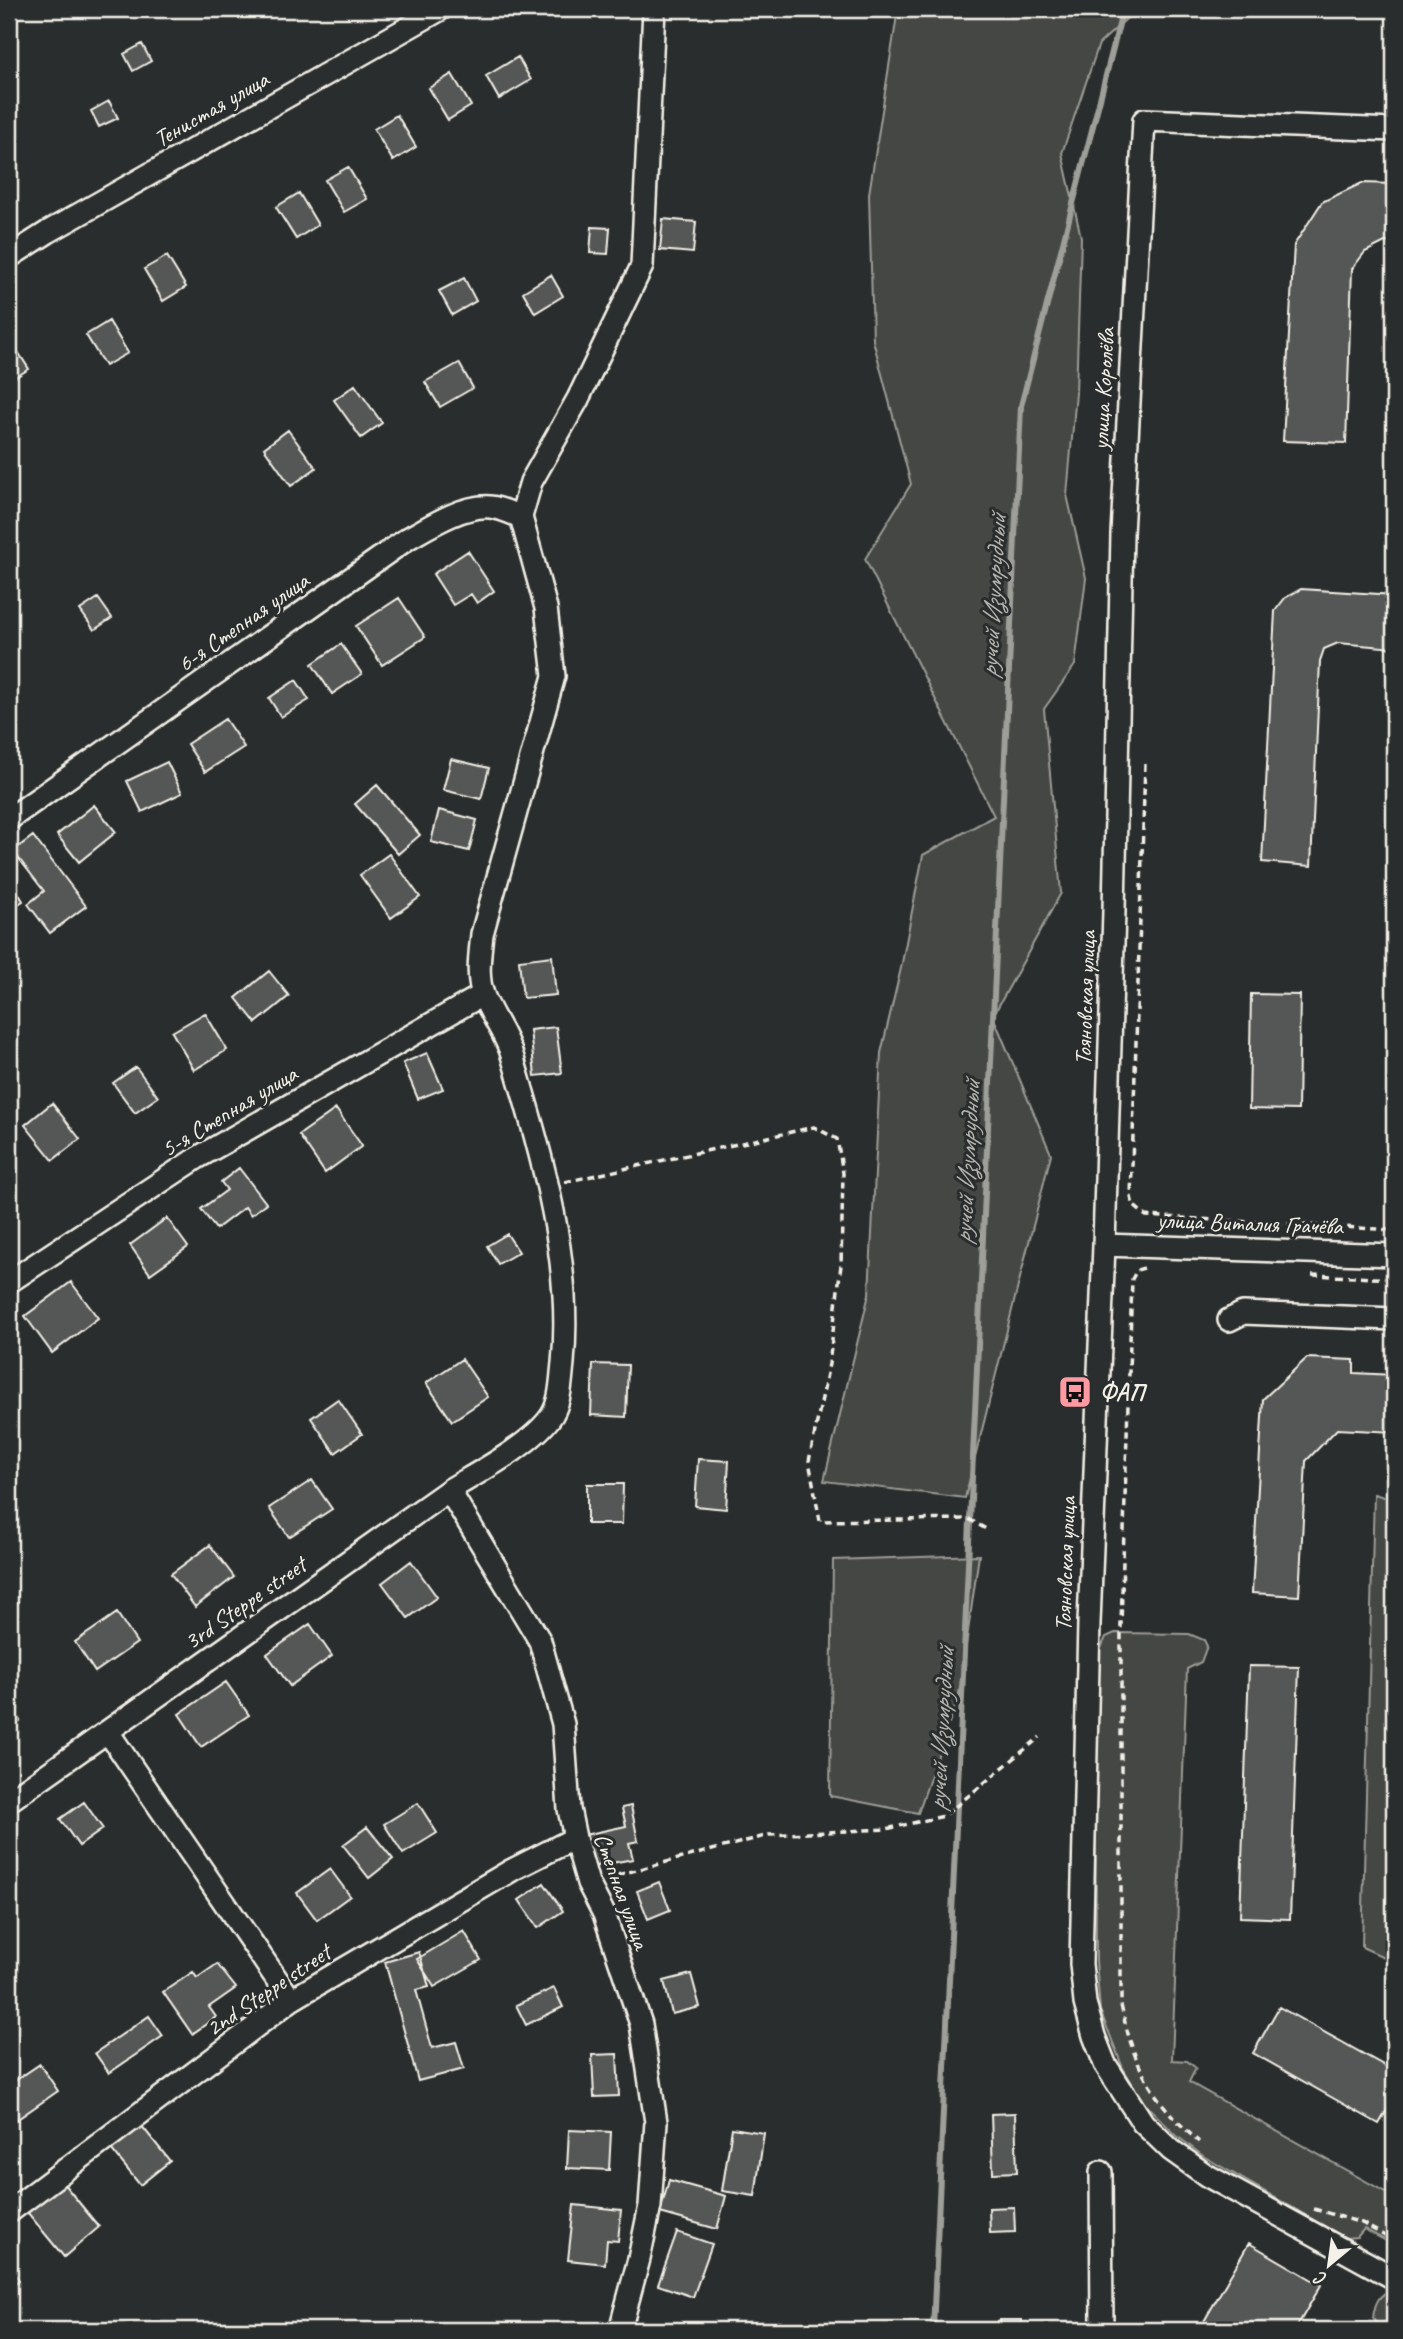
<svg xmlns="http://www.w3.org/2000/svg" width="1403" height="2339" font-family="Caveat,sans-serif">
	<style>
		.green { fill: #444645; stroke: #9c9c96; stroke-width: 2 }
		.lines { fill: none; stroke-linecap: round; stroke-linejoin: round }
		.stream { stroke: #9f9f9a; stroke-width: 6 }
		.building { fill: #555756; stroke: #f4f1e8; stroke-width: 2 }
		.street-casing { stroke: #f4f1e8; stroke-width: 26 }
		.path { stroke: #f4f1e8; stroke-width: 3.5; stroke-dasharray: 7 5; stroke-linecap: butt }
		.street { stroke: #2a2d2e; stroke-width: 21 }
		.labels { text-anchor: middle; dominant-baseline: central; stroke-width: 6; stroke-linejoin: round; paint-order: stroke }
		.street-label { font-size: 24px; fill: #f4f1e8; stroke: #2a2d2e }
		.poi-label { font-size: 24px; font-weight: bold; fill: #f4f1e8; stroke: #2a2d2e; text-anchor: start }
		.water-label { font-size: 26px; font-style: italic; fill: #b5b3ae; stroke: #2a2d2e }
	</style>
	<rect width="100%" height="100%" fill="#2a2d2e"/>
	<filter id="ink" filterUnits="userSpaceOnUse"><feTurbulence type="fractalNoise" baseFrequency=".0143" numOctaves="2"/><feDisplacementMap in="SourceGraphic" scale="14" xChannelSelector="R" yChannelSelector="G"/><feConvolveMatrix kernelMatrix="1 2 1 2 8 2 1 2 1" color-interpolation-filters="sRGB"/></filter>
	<g filter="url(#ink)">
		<path class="green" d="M898,9H1137L1099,44L1062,153L1081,237L1076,393L1067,495L1086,578L1075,665L1044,709L1061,893L993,1016L1051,1154L965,1498L824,1481L869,1294L881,1053L901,968L923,855L994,816L865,559L911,484L873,340L869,194Z
			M1374,1494L1394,1500V1948L1388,1959L1362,1947Z
			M979,1555L959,1694L918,1813L830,1796L833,1560Z
			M1115,1633L1189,1634L1204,1640L1207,1646L1201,1662L1187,1669L1172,2060L1187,2061L1196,2068L1189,2082L1394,2197V2245L1364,2229L1357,2237L1345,2238L1203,2156L1177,2136L1144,2103L1123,2068L1100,2010L1096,1961L1095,1661L1106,1637Z
			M1394,2288V2330H1381L1373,2318C1375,2301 1379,2295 1394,2288Z"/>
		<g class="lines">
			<path class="stream" d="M933,2330L1021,406L1123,9"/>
		</g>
		<path class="building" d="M142,44L151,61L133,71L124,54Z
			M518,57L531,80L499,99L486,76Z
			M452,74L471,106L448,120L429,88Z
			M109,101L118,118L99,127L91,111Z
			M397,115L416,147L393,161L374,129Z
			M348,167L367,199L344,212L325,180Z
			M1362,183L1394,184V243L1385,242L1365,252L1352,269L1346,443L1283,441L1294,245L1322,202Z
			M299,193L318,225L296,239L276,207Z
			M663,219L696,222L693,253L660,250Z
			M592,227L610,228L608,254L590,253Z
			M167,256L186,287L163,301L144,269Z
			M551,275L563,296L535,313L523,292Z
			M464,278L476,301L452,315L439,291Z
			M109,321L128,353L105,366L86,335Z
			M9,338L29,369L9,381Z
			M459,363L473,388L440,407L425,382Z
			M355,385L382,423L361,438L334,400Z
			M288,430L316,468L291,486L264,448Z
			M468,551L494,591L477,603L471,594L453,605L433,574Z
			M1301,589L1394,595V648L1338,643L1324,649L1320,661L1311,866L1262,862L1275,611L1285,598Z
			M98,598L112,618L94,630L80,610Z
			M399,598L425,637L382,665L356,626Z
			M341,644L362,674L332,694L312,664Z
			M296,680L309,700L281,717L269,698Z
			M225,719L244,747L205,772L187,744Z
			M451,759L489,768L481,799L443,790Z
			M167,762L182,793L142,812L127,781Z
			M377,785L420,835L398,854L355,804Z
			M94,805L116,832L79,862L57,835Z
			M439,810L477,820L469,851L431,842Z
			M33,836L86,906L50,933L28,904L44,891L13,851Z
			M389,854L420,897L391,918L360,875Z
			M9,877L23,901L9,910Z
			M552,956L556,995L523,998L519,960Z
			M269,971L289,996L256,1023L236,998Z
			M1251,994L1300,995L1298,1110L1249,1109Z
			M205,1013L227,1050L194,1070L172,1032Z
			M556,1027L562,1073L535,1076L530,1030Z
			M427,1053L443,1089L418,1099L403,1063Z
			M136,1067L158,1097L135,1113L113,1083Z
			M52,1103L80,1139L53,1160L25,1125Z
			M336,1109L362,1146L325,1173L299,1135Z
			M239,1168L266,1203L251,1215L245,1207L216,1229L201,1209L227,1190L221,1182Z
			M167,1218L188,1247L150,1274L130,1245Z
			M507,1234L519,1252L498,1264L487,1246Z
			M71,1282L98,1318L52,1353L25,1316Z
			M1307,1358L1354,1360V1373L1394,1375V1432L1337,1429L1306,1461L1299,1596L1252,1593L1263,1399Z
			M462,1359L488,1397L452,1421L426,1383Z
			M593,1364L628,1365L626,1417L591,1415Z
			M338,1399L362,1434L335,1453L311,1418Z
			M698,1459L729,1461L726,1509L695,1506Z
			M312,1480L332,1509L289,1537L269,1508Z
			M587,1484H623L622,1524H587Z
			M210,1545L234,1577L195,1607L171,1574Z
			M411,1561L437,1597L408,1618L382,1583Z
			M117,1613L137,1643L95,1672L75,1642Z
			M310,1624L332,1656L290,1686L267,1654Z
			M1249,1666L1299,1667L1290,1919L1240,1917Z
			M226,1682L249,1715L201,1747L179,1714Z
			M9,1704L20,1721L9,1728Z
			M84,1802L103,1829L79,1846L60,1819Z
			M418,1803L437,1833L403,1854L384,1824Z
			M631,1806L638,1841L629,1843L633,1859L591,1867L584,1835L626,1826L622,1808Z
			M367,1827L393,1859L369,1878L343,1845Z
			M330,1869L350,1896L317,1920L297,1893Z
			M659,1882L670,1910L648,1919L637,1891Z
			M544,1883L563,1911L538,1928L519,1900Z
			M464,1931L481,1960L434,1987L417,1959Z
			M419,1952L429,1987L416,1990L432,2048L456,2042L464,2069L418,2081L385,1962Z
			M217,1964L236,1988L209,2007L216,2017L192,2034L163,1992L193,1972L197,1978Z
			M691,1974L700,2007L672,2014L664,1981Z
			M554,1988L563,2007L526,2025L516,2005Z
			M1279,2007L1394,2071V2114L1387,2110L1379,2124L1253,2053Z
			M149,2016L163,2036L109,2073L95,2053Z
			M617,2054L619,2096L594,2097L592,2055Z
			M40,2064L58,2091L9,2125V2085Z
			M1015,2113L1017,2172L993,2173L991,2114Z
			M141,2125L170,2161L140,2185L111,2149Z
			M732,2128L764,2133L755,2196L722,2191Z
			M569,2130L611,2132L609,2170L567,2168Z
			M59,2178L99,2227L64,2257L23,2207Z
			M669,2180L726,2196L717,2229L660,2213Z
			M574,2205L621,2210L618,2241L607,2240L605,2264L568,2260Z
			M1014,2207L1015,2232L990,2233L989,2208Z
			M677,2232L712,2244L693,2297L658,2285Z
			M1249,2243L1321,2285L1295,2330H1199Z
			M9,2266L19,2280L9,2288Z
			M1000,2320H1022V2330H1000Z"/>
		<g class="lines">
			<defs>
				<path id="street" d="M1394,130L1144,120L1122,534L1114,911L1104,1245L1089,1623L1081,1964L1085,2003L1094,2036L1105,2064L1143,2123L1171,2150L1206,2175L1394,2278
					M9,257L48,232L441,9
					M9,819L407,539C430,526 463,505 490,507C501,508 511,513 521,517
					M1104,1245L1394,1255
					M9,1282L197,1158L482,995
					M1229,1320L1243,1313L1394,1319
					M449,1490L540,1641L563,1724L569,1809L575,1838L588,1883L604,1914L641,2024L656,2122L650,2206L639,2259L620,2330
					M108,1732L291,2000
					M9,1801L449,1490C479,1472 533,1444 552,1415C561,1400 561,1380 563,1363C573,1259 541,1154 512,1055C506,1035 492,1017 484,997C476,978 480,954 482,934L554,676L546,608L521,517L531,482L578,399L642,266L654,9
					M1101,2172L1102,2330
					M9,2212L291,2000L512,1870L575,1838"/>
			</defs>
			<use href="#street" class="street-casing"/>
			<path class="path" d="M1145,764L1131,1197L1133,1205L1146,1216L1394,1230
				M565,1182L814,1127L837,1139L843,1173L841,1265L829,1364L809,1461L820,1521L969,1519L986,1529
				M1144,1268L1137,1270L1132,1279L1121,1624V2005C1134,2067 1151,2099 1199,2142
				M1312,1275L1394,1279
				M606,1878L769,1835L886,1829L944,1816L1040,1737
				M1314,2209L1362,2223L1394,2241"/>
			<use href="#street" class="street"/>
		</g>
	</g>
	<defs>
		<symbol id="bus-square" viewBox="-11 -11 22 22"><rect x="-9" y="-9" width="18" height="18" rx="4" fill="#ff9aa2" stroke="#2a2d2e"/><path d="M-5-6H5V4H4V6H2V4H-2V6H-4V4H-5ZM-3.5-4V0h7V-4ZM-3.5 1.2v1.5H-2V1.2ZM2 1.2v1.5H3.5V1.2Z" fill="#111"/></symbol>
	</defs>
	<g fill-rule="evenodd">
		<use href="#bus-square" x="1056" y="1373" width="38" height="38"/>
	</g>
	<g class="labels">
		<g class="street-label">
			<text transform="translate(211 109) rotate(-30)">Тенистая улица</text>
			<text transform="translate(1103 389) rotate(-87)">улица Королёва</text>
			<text transform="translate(243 622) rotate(-35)">6-я Степная улица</text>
			<text transform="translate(1085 998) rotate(-88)">Тояновская улица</text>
			<text transform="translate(229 1111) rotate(-31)">5-я Степная улица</text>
			<text transform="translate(1250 1223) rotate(2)">улица Виталия Грачёва</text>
			<text transform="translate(1065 1564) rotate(-88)">Тояновская улица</text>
			<text transform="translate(245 1603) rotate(-35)">3rd Steppe street</text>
			<text transform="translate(622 1891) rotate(70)">Степная улица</text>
			<text transform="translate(268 1990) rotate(-34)">2nd Steppe street</text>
		</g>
		<g class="poi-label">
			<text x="1100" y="1392">ФАП</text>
		</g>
		<g class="water-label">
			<text transform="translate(993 596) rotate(-87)">ручей Изумрудный</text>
			<text transform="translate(967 1162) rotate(-87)">ручей Изумрудный</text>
			<text transform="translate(941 1729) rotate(-87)">ручей Изумрудный</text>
		</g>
	</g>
	<rect width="1403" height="2339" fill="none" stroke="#2a2d2e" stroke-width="35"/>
	<rect x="18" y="18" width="1368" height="2304" fill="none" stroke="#f4f1e8" stroke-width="2.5" filter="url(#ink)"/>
	<g transform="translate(1329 2265) rotate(209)" stroke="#2a2d2e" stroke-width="5" paint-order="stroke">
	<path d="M0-5L12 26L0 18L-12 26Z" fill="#f4f1e8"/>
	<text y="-10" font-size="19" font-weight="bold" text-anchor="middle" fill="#f4f1e8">С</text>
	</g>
</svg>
